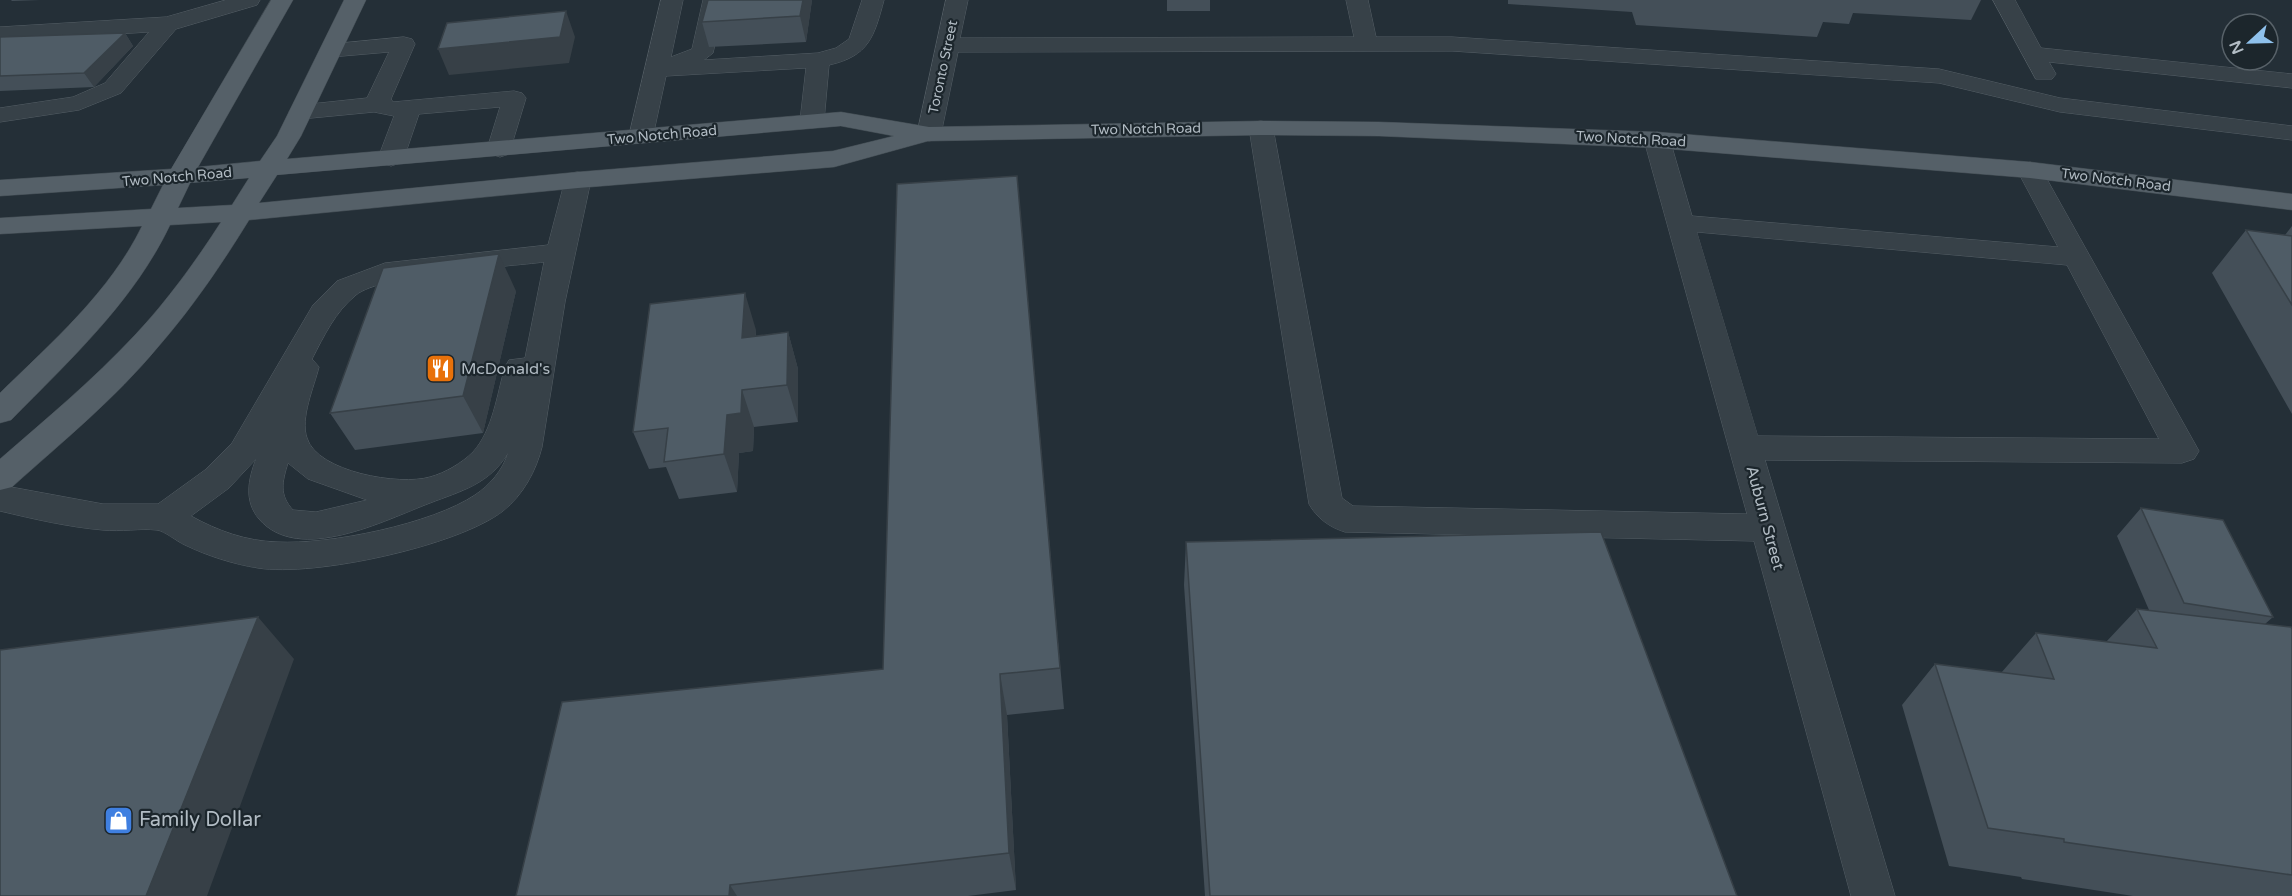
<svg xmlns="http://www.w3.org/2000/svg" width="2292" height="896" font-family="'Varela Round',sans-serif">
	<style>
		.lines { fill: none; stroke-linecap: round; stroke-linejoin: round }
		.minor-casing { stroke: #555f66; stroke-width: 1 }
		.major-casing { stroke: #404a51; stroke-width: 1 }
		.minor { fill: #374148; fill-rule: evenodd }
		.major { fill: #556068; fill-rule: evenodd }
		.wall { fill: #444f58 }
		.shaded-wall { fill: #374047 }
		.building { fill: #4f5c66; stroke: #374047; stroke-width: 1.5 }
		.labels { text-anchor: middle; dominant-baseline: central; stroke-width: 4.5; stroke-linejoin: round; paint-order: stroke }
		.far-street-label { font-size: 14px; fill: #b2bcc4; stroke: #1c262c }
		.poi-label { font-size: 16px; fill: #b2bcc4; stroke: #1c262c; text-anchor: start }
		.street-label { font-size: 16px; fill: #b2bcc4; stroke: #1c262c }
		.near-poi-label { font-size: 20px; fill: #b2bcc4; stroke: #1c262c; text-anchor: start }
	</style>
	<rect width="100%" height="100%" fill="#242f37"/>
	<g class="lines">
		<defs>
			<path id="minor" d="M226,0H260L257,5L176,29L121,93L79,110L0,122V108L73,97L105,83L149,32L0,41V27L166,17Z
				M661,0H683L671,57L692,49L703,0H725L713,53L704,60L818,53L836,48L849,39L862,0H884C874,37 869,56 829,65L824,121L821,126L812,128L803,126L800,121L806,68L666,76L653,136L650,141L641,143L632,141L629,136Z
				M946,0H968L960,38L1354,37L1346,0H1368L1376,37H1452L1939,69L2060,98L2292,126V140L2060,112L1939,83L1452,51L958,52L941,134L938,139L929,141L920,139L917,134Z
				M1993,0H2015L2041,48L2292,74V88L2049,62L2056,74L2052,79H2036Z
				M404,37L412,39L415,44L391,99L393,102L514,91L522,93L526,98L509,154L500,157L491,154L487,149L500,107L419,114L404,158L400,163L391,166L382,163L378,158L394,116L374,112L301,119L292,117L289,112L292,107L301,105L367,98L389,52L331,57L323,55L320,50L323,45Z
				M1261,121L1270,123L1273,128L1342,498L1353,506L1747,514L1644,140L1648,135L1657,132L1666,135L1670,140L1692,216L2058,247L2017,170L2021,165L2030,162L2039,165L2199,451L2194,459L2182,463L1765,460L1895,896H1851L1754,541L1345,532C1329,527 1317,518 1309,504L1249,128L1252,123ZM1697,232L2067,265L2159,439L1758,436Z
				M578,172L587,174L591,180L565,302L542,447C536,471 523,495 503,511C458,546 314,577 258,568C233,564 208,556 185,545C176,541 165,531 157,530C140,528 121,532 103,530C68,527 34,519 0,511V485L103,504H158L205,470L232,443L313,305L337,281L385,263L548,245L565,180L569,174ZM544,262L525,358L509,360L505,367C497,394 493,430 473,452C462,463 445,473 430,477C400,486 317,472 307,438C300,418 314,387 319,367L312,359C324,336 335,312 356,295C381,274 506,267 544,262ZM508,453C503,470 490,485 475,495C432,524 329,545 277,542C246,541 218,531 191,516L229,488L256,459C248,480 244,501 259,519C299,565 385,520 430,503C461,491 490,484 508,453ZM288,463L308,479L367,500L316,512L293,510C279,495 282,482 288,463Z"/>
			<path id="major" d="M271,0H293L198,167L260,161L277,136L344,0H366L301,136L287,159L841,112L929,127L1261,121L1379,122L1657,132L2030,162L2292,194V210L2030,178L1657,148L1379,136L1261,135L928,141L834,167L578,188L249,220C222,264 192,308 158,347C115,399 62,442 12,487L0,490V459C46,419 93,380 135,335C167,301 196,261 221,222L170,225C134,301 70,360 11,420L0,423V393C52,342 110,292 142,226L0,234V218L151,209L163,185L0,196V180L171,169ZM841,126L894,136L833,151L578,172L259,203L277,175ZM249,178L232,205L178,208L190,183Z"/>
		</defs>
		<use href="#minor" class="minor-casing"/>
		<use href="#major" class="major-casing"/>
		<use href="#minor" class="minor"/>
		<use href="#major" class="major"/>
	</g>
	<path class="wall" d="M11,0H40L12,1Z
		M708,0H812L806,42L709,47L702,22Z
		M1167,0H1210V11H1167Z
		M1508,0H1981L1971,20L1853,13L1849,24L1823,22L1817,37L1636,25L1632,12L1508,4Z
		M125,33L133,46L94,87L0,91V37Z
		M1017,176L1064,709L1007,715L1016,890L968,896H516L883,669Z
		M2292,226V414L2212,273L2246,230L2285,235Z
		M516,291L483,433L355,450L330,413Z
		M756,330V336L788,332L798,369V422L754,427L753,451L739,453L737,492L679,499L666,467L649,469L633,432Z
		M2141,508L2273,617L2265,624L2292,629V896H2133L2022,879L2021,877L1949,866L1902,705L1935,664L2001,673L2036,633L2106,642L2137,609L2149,610L2117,536Z
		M1186,542L1737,896H1205L1184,585Z"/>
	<path class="shaded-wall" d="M803,0H812L806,42L800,16Z
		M566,11L575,37L569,63L449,75L438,49Z
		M125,33L133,46L94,87L84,73Z
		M499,254L516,291L483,433L463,396Z
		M745,293L756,330L754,375L742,338Z
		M788,332L798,369V422L787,385Z
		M742,390L754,427L753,451L739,453L737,492L724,454L727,415Z
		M258,617L294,659L207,896H146Z
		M1000,674L1007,715L1016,890L1009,853Z
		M730,885L737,896H729Z"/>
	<path class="building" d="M708,0H803L800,16L702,22Z
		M566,11L560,37L438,49L447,23Z
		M125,33L84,73L0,76V37Z
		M1017,176L1060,668L1000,674L1009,853L730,885L729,896H516L562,702L883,669L897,184Z
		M2246,230L2292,236V305Z
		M499,254L463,396L330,413L383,268Z
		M745,293L742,338L788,332L787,385L742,390L741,413L727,415L724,454L664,462L668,428L633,432L650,304Z
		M2141,508L2223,520L2273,617L2184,603Z
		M1601,532L1737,896H1210L1186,542Z
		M2137,609L2291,627L2292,629V875L2064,842V839L1988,828L1935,664L2054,679L2036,633L2157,648Z
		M258,617L146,896H0V650Z"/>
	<defs>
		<symbol id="restaurant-square" viewBox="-11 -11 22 22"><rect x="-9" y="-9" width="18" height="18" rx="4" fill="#e8710a" stroke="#1c262c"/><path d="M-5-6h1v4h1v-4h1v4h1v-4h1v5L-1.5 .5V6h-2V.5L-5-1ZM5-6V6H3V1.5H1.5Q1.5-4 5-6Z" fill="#fff"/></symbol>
		<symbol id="shop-square" viewBox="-11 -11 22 22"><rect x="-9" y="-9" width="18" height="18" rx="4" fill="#3f7fe0" stroke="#1c262c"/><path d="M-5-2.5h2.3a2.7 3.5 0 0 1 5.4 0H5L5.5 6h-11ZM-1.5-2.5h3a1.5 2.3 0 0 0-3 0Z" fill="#fff"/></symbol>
	</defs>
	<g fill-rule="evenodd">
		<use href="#restaurant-square" x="424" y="352" width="33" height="33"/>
		<use href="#shop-square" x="102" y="804" width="33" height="33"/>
	</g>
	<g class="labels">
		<g class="far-street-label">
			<text transform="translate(943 67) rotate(-78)">Toronto Street</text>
			<text transform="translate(1146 129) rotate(-1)">Two Notch Road</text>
			<text transform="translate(662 135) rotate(-5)">Two Notch Road</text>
			<text transform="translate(1631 139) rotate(3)">Two Notch Road</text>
			<text transform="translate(177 177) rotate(-5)">Two Notch Road</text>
			<text transform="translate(2116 180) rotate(7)">Two Notch Road</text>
		</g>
		<g class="poi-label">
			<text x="461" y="369">McDonald's</text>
		</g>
		<g class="street-label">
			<text transform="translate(1765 518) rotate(75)">Auburn Street</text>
		</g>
		<g class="near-poi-label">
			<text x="139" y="820">Family Dollar</text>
		</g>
	</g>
	<g transform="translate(2250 42) rotate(248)"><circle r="28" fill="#1c262c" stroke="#586269" stroke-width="1.5"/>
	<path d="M0-4.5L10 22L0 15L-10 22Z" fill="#8fc1ec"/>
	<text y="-9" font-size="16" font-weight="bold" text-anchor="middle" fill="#b2bcc4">N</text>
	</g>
</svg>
